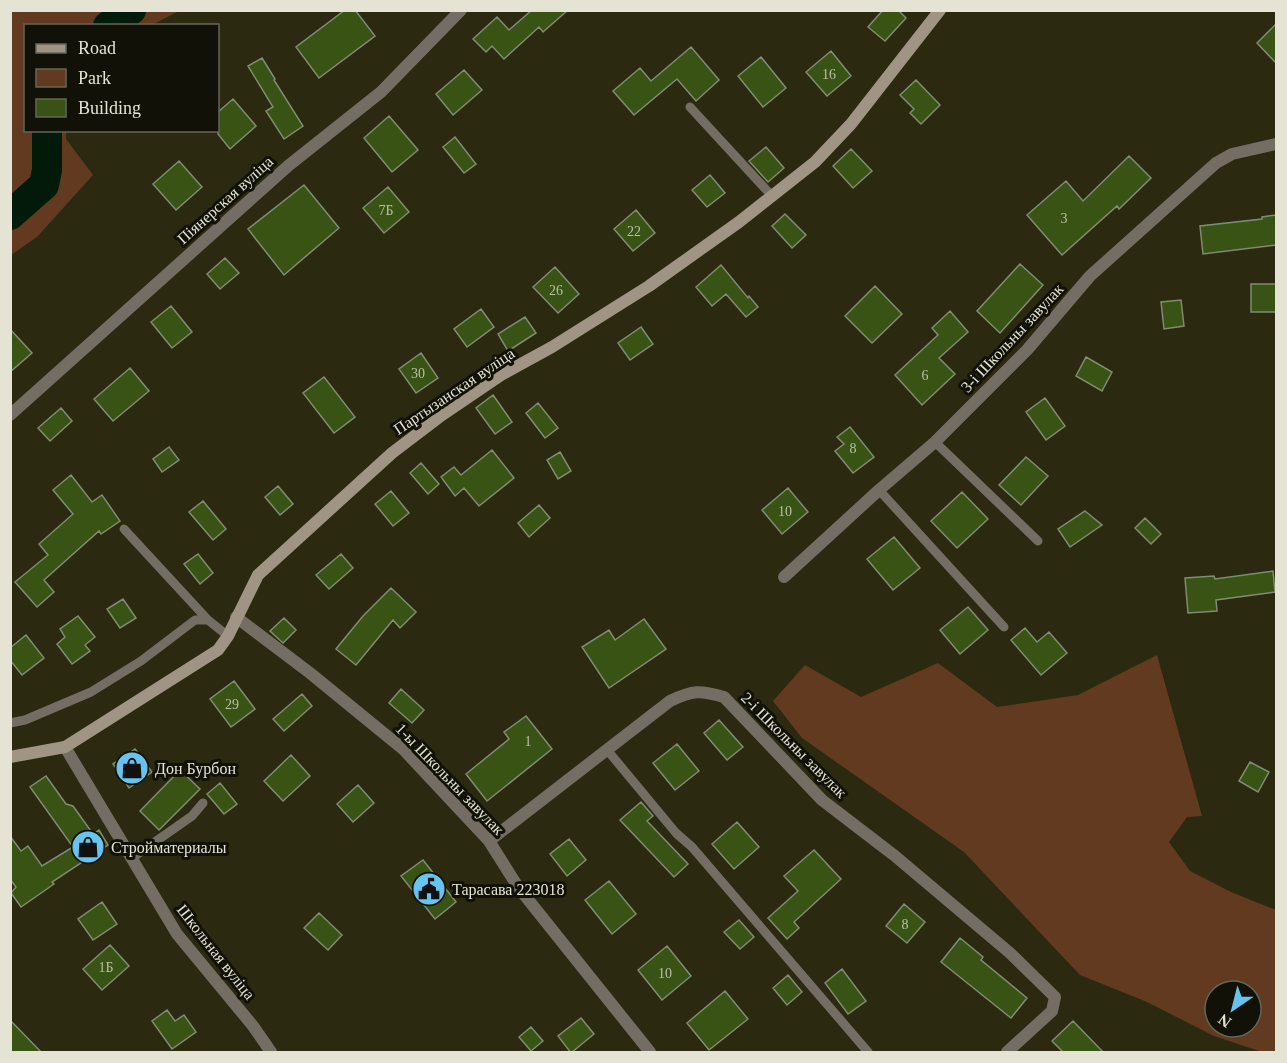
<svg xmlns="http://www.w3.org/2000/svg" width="1287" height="1063" font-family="Georgia,serif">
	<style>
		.green { fill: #623a1f; fill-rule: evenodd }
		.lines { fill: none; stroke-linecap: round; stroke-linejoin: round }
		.river { stroke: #011a0a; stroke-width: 30 }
		.building { fill: #395315; stroke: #7f8c73; stroke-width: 1.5 }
		.lane { stroke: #746d63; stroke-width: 9 }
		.street { stroke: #746d63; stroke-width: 12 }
		.secondary { stroke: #a09584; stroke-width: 12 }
		.labels { text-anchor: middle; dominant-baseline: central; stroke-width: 6; stroke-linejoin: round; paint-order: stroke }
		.number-label { font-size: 14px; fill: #b9bfa4 }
		.street-label { font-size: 16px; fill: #e4e3d4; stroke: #121107 }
		.poi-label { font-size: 16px; fill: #e4e3d4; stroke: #121107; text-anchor: start }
	</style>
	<rect width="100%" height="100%" fill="#2b2910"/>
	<path class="green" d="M11,10L179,11L152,25L26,26V130L66,131V139L93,175L37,237L11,255Z
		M1157,655L1202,816L1187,817L1169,842L1190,871L1231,892L1276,910V1052H1262L1214,1036L1147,1002L1080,975L964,852L802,738L773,701L805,665L861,697L938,663L997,707L1078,695ZM1215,991H1251V1027H1215Z"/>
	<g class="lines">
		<path class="river" d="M108,26L131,10
			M10,215L44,185L47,170V130"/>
	</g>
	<path class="building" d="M345,10H355L375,36L319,78L296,47Z
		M532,10H568L543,32L539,27L504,59L492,46L486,52L473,39L497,17L509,30Z
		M883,10H898L906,18L885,41L868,27Z
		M1276,24V63L1257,43Z
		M691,47L719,80L696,101L677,79L634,115L613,91L640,68L651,81Z
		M831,51L851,76L827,96L806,72Z
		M761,57L786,88L763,107L738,76Z
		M262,58L275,79L274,80L303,126L284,139L266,111L273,107L248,66Z
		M464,70L482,90L453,115L436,94Z
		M916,80L940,105L921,124L910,113L914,109L900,95Z
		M233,99L256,126L230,149L218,134V112Z
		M389,116L418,150L392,172L364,138Z
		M455,137L476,164L464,173L443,147Z
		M766,147L784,168L768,182L749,161Z
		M851,149L872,171L853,188L833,166Z
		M1129,156L1151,178L1119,209L1117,206L1062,255L1027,215L1066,181L1083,201Z
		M179,161L202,187L176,210L153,184Z
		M710,175L725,193L707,207L692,190Z
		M304,185L339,228L284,275L248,229Z
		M388,187L409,212L384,233L363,208Z
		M636,210L655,233L633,251L614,229Z
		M785,214L806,235L792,248L772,226Z
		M1276,215V245L1203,254L1200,226L1262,219V217Z
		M225,258L239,273L220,289L207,274Z
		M1020,264L1043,285L1000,333L977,311Z
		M721,265L748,298L749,296L758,307L746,317L726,294L712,306L696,287Z
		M555,267L579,294L558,313L533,287Z
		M1251,284H1276V312H1251Z
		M875,286L902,314L872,343L845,316Z
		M1181,300L1184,326L1164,329L1161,302Z
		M171,306L192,332L172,348L151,322Z
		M481,309L494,327L467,347L454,329Z
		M950,311L968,332L939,358L955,374L922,405L895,375L938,335L932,328Z
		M525,317L536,333L508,351L498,334Z
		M641,327L653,344L630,360L618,343Z
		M10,329L32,353L10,372Z
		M421,353L438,378L416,393L399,369Z
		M1086,357L1112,372L1102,391L1076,376Z
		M130,368L149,391L113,421L94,399Z
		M324,377L355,417L334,433L303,393Z
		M493,395L512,422L495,434L476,408Z
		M1045,398L1065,426L1046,440L1026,412Z
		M538,403L558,428L545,438L526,413Z
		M61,408L72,421L50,441L38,428Z
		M850,427L874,457L853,473L835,451L844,444L837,437Z
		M169,447L179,460L162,472L153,459Z
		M492,450L514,478L479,506L464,488L455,496L441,477L454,467L461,475Z
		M560,452L571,471L558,479L547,460Z
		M1026,457L1048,476L1021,505L999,485Z
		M421,463L439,484L428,494L410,473Z
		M71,475L92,502L102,495L120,521L101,534L99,531L44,580L54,592L37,607L15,582L48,555L39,544L73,514L53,490Z
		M278,486L293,504L280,515L265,497Z
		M788,488L808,512L782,534L762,510Z
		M391,491L409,513L393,526L375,504Z
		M962,492L988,519L957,548L931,521Z
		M203,501L226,529L213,540L189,512Z
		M539,505L550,518L529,537L518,523Z
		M1085,511L1102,525L1070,547L1058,529Z
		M1145,518L1161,534L1151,544L1135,528Z
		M894,537L920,568L893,590L867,559Z
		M198,554L213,573L200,584L184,564Z
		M341,554L353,568L329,589L316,575Z
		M1273,571L1275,592L1216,600L1217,611L1188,613L1185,578L1214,576L1215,579Z
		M391,588L416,612L400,628L393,620L356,665L336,649L363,616Z
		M123,599L136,618L120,628L107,609Z
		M968,607L988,630L960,654L940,630Z
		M78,616L95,637L85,645L90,651L72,664L57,644L65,637L60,629Z
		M284,618L296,630L283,643L270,631Z
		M644,619L666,649L609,688L582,647L609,630L615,640Z
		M1025,628L1037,642L1049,632L1067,653L1041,675L1011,640Z
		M26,635L44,658L22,675L10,660V648Z
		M234,681L255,709L231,727L210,699Z
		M401,689L424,710L412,723L389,703Z
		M302,694L312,706L284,731L273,719Z
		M526,716L552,749L487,801L466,774L509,739L504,732Z
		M719,720L743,747L727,760L704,733Z
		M677,744L699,771L675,790L653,763Z
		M135,749L152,772L129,788L113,764Z
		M291,755L310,776L283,801L264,781Z
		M1250,762L1269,772L1258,792L1239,781Z
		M180,770L200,789L159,830L140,811Z
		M46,776L66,804L73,806L93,834L99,830L108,845L52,882L54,884L21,907L11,893L16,887L10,879V836L21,851L28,846L42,866L73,847L30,787Z
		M220,783L237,804L224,814L207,794Z
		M358,785L374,803L353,822L337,804Z
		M641,802L653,816L647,821L688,864L674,877L620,820Z
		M737,822L759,847L734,869L712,844Z
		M569,839L586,860L567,876L550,854Z
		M814,850L841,879L794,922L799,928L787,939L768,918L798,891L784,876Z
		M423,860L456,902L435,919L401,876Z
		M609,881L636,914L612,934L585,900Z
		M102,902L117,924L93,940L78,919Z
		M904,904L925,922L907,943L886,926Z
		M319,913L342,935L328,950L304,928Z
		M739,920L754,937L740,949L724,932Z
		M960,938L983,957L981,960L1027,998L1011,1018L941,962Z
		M110,945L129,966L102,990L83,969Z
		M667,946L691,976L662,1000L638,970Z
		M842,969L866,1001L848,1014L825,983Z
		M788,975L802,992L787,1005L773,988Z
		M725,991L748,1019L709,1050L687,1023Z
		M167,1010L175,1021L184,1015L196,1032L172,1049L152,1021Z
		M581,1018L594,1034L571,1053L558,1036Z
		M10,1020L42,1053H10Z
		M1073,1021L1104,1053H1064L1052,1041Z
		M531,1027L543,1041L531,1051L519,1037Z"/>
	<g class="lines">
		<path class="lane" d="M690,107L772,196
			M935,442L1038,541
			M879,490L1004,627
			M124,529L208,620
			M10,723L25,720L91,692L141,661L195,620H208L228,636
			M608,751L676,833L692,847L868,1052
			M132,858L192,816L203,803"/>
		<path class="street" d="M10,415L288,166L381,92L461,10
			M784,577L879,490L935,442L1027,350L1090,276L1216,163L1232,154L1276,144
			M236,617L310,673L403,749L489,841L518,887L650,1052
			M65,747L177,934L253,1026L271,1052
			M489,841L670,701C693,690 700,690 724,697L822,800L895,856L1010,953L1055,997L1052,1011L1007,1052"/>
		<path class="secondary" d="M10,757L65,747L218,650L228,636L258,575L392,453L442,415L501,375L552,347L649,286L739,222L815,162L851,124L940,10"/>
	</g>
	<defs>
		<symbol id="shop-disc" viewBox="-11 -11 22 22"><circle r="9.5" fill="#67c4f0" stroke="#121107"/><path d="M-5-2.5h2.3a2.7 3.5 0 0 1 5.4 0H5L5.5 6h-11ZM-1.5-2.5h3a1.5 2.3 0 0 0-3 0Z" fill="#111"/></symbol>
		<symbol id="civic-disc" viewBox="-11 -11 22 22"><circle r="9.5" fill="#67c4f0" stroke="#121107"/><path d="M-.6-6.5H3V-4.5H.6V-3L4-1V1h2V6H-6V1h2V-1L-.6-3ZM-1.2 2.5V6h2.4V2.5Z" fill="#111"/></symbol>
	</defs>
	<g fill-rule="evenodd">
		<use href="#shop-disc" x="113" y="749" width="38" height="38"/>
		<use href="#shop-disc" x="69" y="828" width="38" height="38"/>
		<use href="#civic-disc" x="410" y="870" width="38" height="38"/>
	</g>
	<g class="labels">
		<g class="number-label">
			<text x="829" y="74">16</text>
			<text x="386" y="210">7Б</text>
			<text x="1064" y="218">3</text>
			<text x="634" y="231">22</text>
			<text x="556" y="290">26</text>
			<text x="418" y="373">30</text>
			<text x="925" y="375">6</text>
			<text x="853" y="448">8</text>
			<text x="785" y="511">10</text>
			<text x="232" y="704">29</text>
			<text x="528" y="741">1</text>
			<text x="905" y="924">8</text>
			<text x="106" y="967">1Б</text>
			<text x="665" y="973">10</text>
		</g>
		<g class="street-label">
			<text transform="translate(225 200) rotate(-42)">Піянерская вуліца</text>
			<text transform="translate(1012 338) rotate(-47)">3-і Школьны завулак</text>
			<text transform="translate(454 391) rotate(-34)">Партызанская вуліца</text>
			<text transform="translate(794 745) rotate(45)">2-і Школьны завулак</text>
			<text transform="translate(450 779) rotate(46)">1-ы Школьны завулак</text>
			<text transform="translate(216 952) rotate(52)">Школьная вуліца</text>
		</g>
		<g class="poi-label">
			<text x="155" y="768">Дон Бурбон</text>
			<text x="111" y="847">Стройматериалы</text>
			<text x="452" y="889">Тарасава 223018</text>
		</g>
	</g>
	<rect width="1287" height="1063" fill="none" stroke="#e4e3d4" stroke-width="24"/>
	<rect x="24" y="24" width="195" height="108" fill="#121107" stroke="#666559" stroke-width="1.5"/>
	<rect x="36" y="44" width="30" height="9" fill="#a09584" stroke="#666559" stroke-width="1.5"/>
	<text x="78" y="54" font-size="18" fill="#e4e3d4">Road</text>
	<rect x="36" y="69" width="30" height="18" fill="#623a1f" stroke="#666559" stroke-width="1.5"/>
	<text x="78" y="84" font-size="18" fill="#e4e3d4">Park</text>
	<rect x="36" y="99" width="30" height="18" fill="#395315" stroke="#666559" stroke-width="1.5"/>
	<text x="78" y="114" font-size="18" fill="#e4e3d4">Building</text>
	<g transform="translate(1233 1009) rotate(215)"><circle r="28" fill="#121107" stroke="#666559" stroke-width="1.5"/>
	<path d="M0-4.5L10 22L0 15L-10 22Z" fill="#67c4f0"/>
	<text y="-9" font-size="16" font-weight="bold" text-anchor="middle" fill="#e4e3d4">N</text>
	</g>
</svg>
